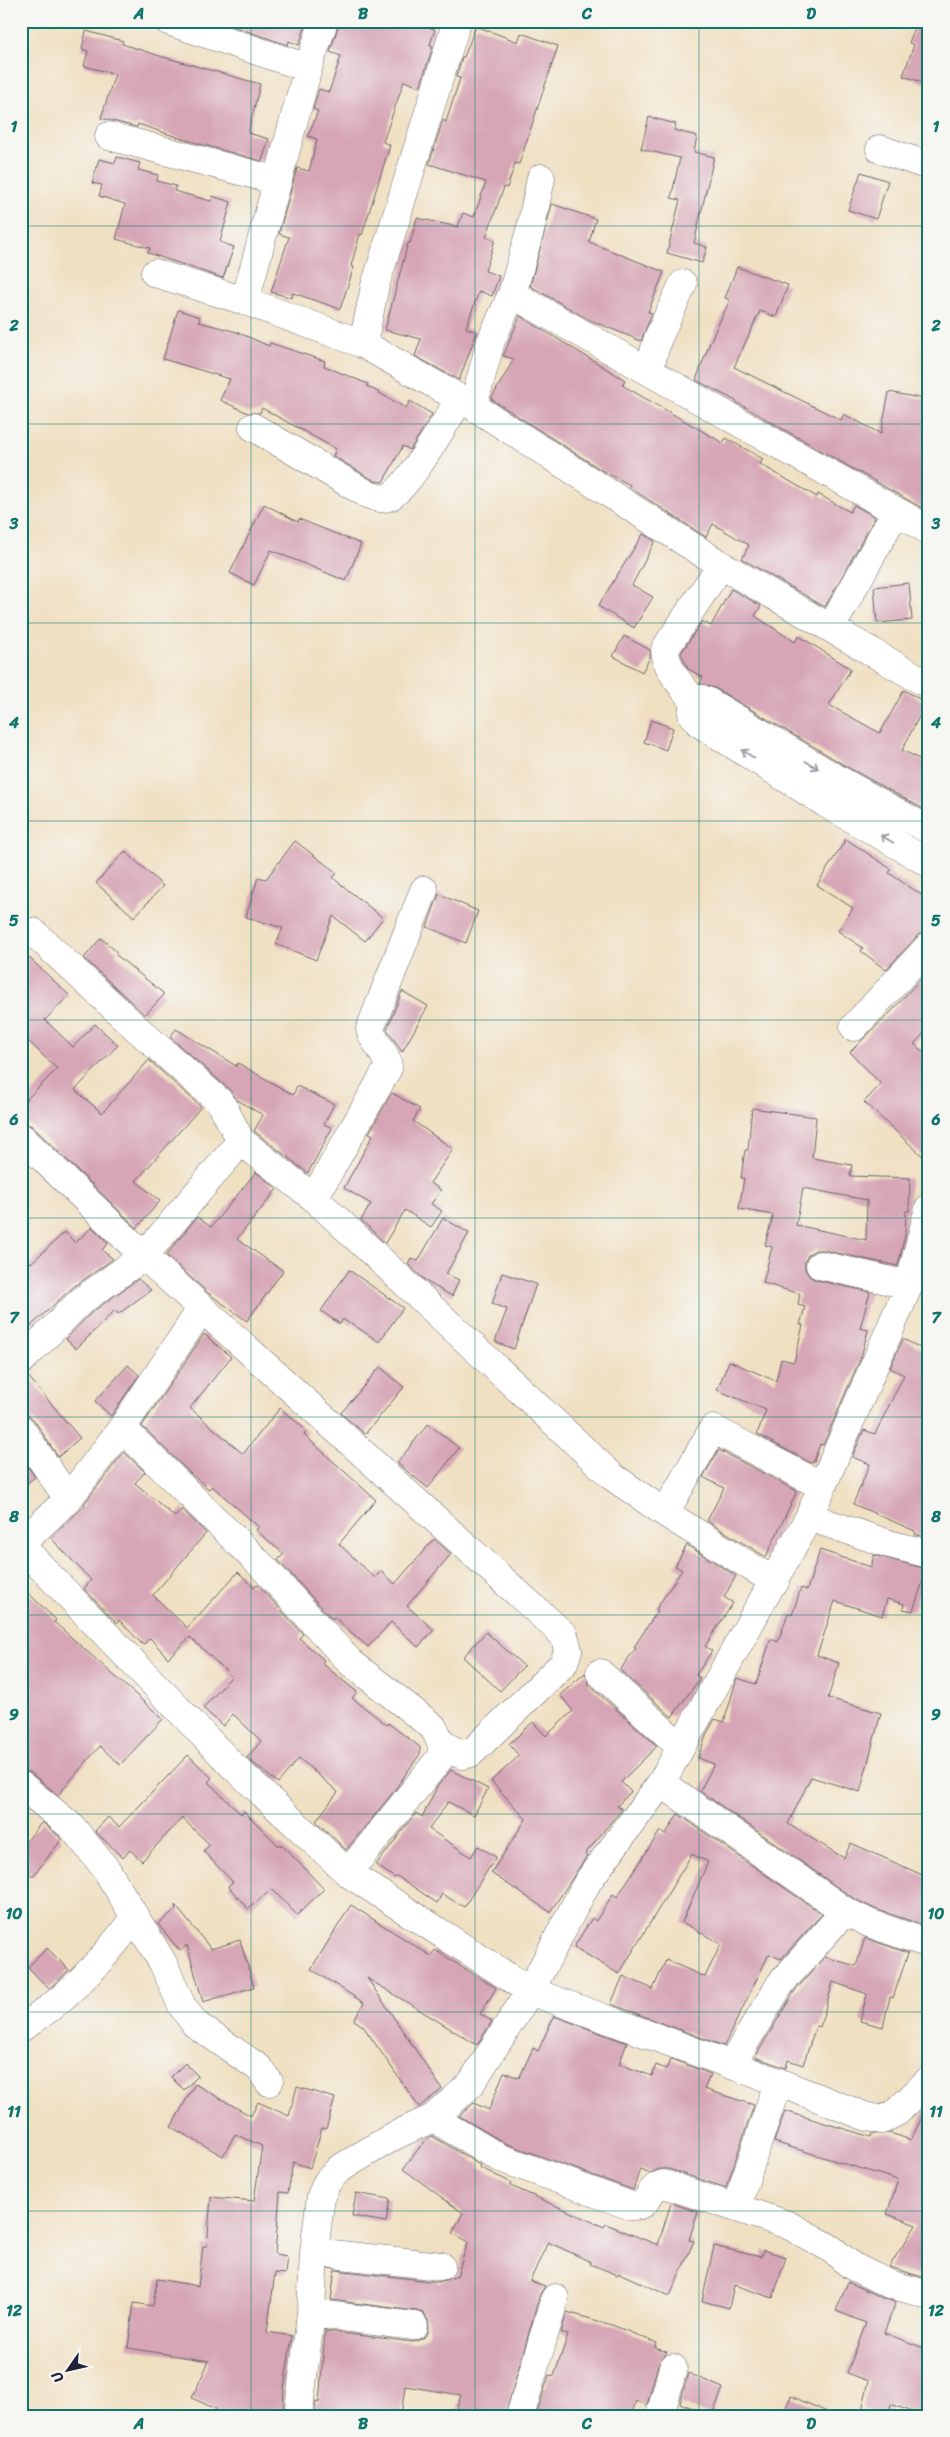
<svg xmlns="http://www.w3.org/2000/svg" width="950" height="2437" font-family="Sriracha,sans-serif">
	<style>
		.building { fill: #d6a5b6; fill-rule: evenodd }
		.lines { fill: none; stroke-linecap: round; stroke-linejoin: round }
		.street-casing { stroke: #6a646a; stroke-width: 29 }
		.street { stroke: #fff; stroke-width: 28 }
		.oneway { stroke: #9c9ca7 }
		.grid { fill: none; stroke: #0f766e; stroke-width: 1; stroke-opacity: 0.55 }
		.neatline { fill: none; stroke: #0f766e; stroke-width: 2 }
		.grid-label { font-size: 16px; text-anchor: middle; font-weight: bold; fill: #0f766e }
	</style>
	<rect width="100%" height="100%" fill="#f6f6f2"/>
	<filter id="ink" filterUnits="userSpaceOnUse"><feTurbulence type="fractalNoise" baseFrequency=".02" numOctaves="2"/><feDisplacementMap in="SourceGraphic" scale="10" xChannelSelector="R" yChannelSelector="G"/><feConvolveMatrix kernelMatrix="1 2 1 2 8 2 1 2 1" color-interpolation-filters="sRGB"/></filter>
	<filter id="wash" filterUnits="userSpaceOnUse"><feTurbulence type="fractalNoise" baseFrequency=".0096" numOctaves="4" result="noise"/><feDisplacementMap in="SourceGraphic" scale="20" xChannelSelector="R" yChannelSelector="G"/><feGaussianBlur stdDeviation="1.12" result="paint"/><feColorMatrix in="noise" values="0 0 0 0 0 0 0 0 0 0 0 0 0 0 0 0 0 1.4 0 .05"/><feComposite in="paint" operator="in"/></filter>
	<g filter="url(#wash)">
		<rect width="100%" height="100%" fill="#f0e0c2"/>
		<g id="blocks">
			<path class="building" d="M218,21H296L306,25L299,45L289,41L288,45Z
				M340,21H431L429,28L435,29L430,45L433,46L420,87L404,81L383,142L390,145L362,235L360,234L351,266L354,267L340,309L293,293L292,298L271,292L289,237L279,234L297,168L309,171L317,139L308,136L318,111L313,109L319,89L329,92L341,56L330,52Z
				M917,21H929V84L903,76L914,45L909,43Z
				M476,26L518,42L521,33L558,46L519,164L515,163L507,188L504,187L486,237L495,240L485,271L499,276L492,296L479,291L466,328L477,332L459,380L415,356L421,339L385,330L408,243H410L417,218L458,227L463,213L474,217L486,182L429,164L443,120L446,122L460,78L456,77L462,57H464Z
				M86,31L123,41L122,44L160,56L260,84L248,133L269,139L262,161L186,140L138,124L137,127L101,118L115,74L84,66L88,51L82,49Z
				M649,117L676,124L674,130L697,136L694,152L714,157L694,243L707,247L702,263L667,253L680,200L671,198L680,158L641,149Z
				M117,157L140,163L138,170L158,175L157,181L176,186L174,191L211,201L212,196L231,202L220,242L234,247L223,278L148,253L150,248L116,239L125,204L99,196L102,185L92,183L99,159L115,163Z
				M861,172L888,181L876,219L848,210Z
				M552,204L596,219L589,242L664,272L648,312L652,313L641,341L590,320L530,286Z
				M737,267L788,285L776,317L760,311L734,367L841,420L844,414L881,434L889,392L929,400V512L736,402V401L696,380L711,340L730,300L725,298Z
				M178,310L200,317L199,322L237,332L269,346L270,343L325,361L324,366L368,384L367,386L406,408L410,401L432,414L410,450L403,446L383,482L375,481L333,456L336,449L262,408L260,413H248L220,400L230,379L163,359Z
				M520,316L625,380L622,385L723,443L726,438L763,459L760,464L817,497L818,494L850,512L854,505L875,517L825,607L742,559L749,545L713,524L706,537L629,487L630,485L603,471L491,399L514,359L503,356Z
				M264,504L298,522L299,519L361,544L346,581L271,550L254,585L230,573Z
				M643,534L655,541L632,585L653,597L634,628L598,606Z
				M909,583L912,620L877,623L874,587Z
				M731,589L761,606L755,616L795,642L799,636L851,669L829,705L880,733L904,690L926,703L902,750L929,764V812L851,769L715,688L700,684L703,677L688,669L681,653L702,621L711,626Z
				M624,636L650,650V658L642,672L613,656Z
				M651,720L673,728L666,750L644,742Z
				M846,839L891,869L889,873L929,900V931L918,935L886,970L861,951L863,948L838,931L853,908L817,885Z
				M295,841L337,873L333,878L383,918L365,941L333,916L316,960L276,944L283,928L246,917L258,877L266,879Z
				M125,851L163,886L134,917L96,883Z
				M439,894L478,911L466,943L427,927Z
				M101,938L117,952L115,954L163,993V996L145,1015L84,958Z
				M21,950L69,995L45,1020L73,1047L95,1024L118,1045L75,1090L102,1113L149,1060L201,1107L136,1181L160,1201L137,1228L32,1126L21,1122V1105L57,1069L21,1034Z
				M929,969V1028L914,1044L929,1056V1162L864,1102L881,1084L850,1052L890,1013Z
				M402,991L428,1006L402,1052L387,1029Z
				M176,1029L236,1066L238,1063L293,1095L297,1086L334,1104L324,1124L332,1128L308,1173L254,1131L263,1115L237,1100L231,1091L170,1037Z
				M392,1093L420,1109L413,1121L453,1149L430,1183L441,1190L431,1204L442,1211L431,1227L405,1210L385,1243L361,1220L371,1204L344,1188L373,1135L369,1133Z
				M752,1108L816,1117L812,1158L852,1165L850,1176L910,1178L909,1211H906L905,1235L898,1266L823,1250H815L808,1255L805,1261V1270L810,1277L816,1280L870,1292L860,1328L868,1330L861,1357L823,1445L820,1444L814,1461L811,1463L757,1434L766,1410L717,1390L729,1361L776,1381L781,1359L794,1362L803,1325H800L805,1307L798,1305L800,1294L763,1283L772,1247L765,1245L773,1215L739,1209L744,1178H741L745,1150H748ZM803,1188L867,1200L866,1240L796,1225Z
				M256,1172L277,1189L237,1239L283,1271L247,1321L208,1293L166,1255L197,1217L211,1227Z
				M443,1218L469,1233L446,1274L459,1280L452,1296L427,1282L408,1264L411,1258L418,1261Z
				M92,1227L108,1243L102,1250L113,1259L72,1288L21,1335V1253L31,1263L65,1232L75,1243Z
				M349,1270L403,1308L379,1342L351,1323L350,1324L343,1319L340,1324L321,1311Z
				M502,1273L536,1284L514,1349L495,1342L507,1309L492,1304Z
				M138,1279L151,1290L118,1314L115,1310L76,1349L66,1339L91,1313Z
				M204,1334L231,1357L190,1408L243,1454L280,1408L307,1431L304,1435L376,1500L339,1544L375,1578L381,1571L395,1584L434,1539L451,1554L407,1606L434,1630L418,1647L391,1622L368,1647L334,1617L332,1619L278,1560L284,1554L256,1530L259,1527L212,1486L209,1489L192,1475L142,1426Z
				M903,1339L929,1352V1538L915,1534V1531L853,1504L870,1464L852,1457L864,1430L875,1434L904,1375L890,1368Z
				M128,1365L139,1375L111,1416L95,1401Z
				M380,1367L404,1387L365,1434L341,1413Z
				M27,1375L80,1438L58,1457L34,1420L28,1415L21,1414V1376Z
				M428,1424L459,1448L428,1488L397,1463Z
				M719,1450L797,1491L766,1557L707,1521L724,1488L703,1477Z
				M124,1452L145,1472L135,1483L175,1517L182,1509L206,1533L153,1595L187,1628L238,1572L254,1587L257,1584L303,1634L299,1638L324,1660L322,1663L357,1692L352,1698L387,1725L388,1723L420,1747V1754L391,1795L346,1850L316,1821L338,1792L299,1758L278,1783L247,1758L261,1741L233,1714L223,1726L203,1708L231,1677L227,1672L190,1637L168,1658L150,1638L143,1645L119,1620L117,1623L84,1589L91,1580L51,1538L85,1505L84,1504Z
				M21,1457L35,1477L21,1488Z
				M687,1545L736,1576L724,1597L733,1603L705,1646L712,1651L696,1675L700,1678L672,1717L620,1670L636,1648L634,1647L658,1610L656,1609L682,1570L675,1566Z
				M820,1550L871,1567L874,1555L927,1569L913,1611L903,1609L904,1604L887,1599L882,1616L835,1601L817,1655L839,1663L828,1698L881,1713L860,1792L811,1777L788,1824L844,1858L851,1843L929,1878V1927L875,1909L853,1898L700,1791L714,1764L698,1758L707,1733L715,1719L724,1722L737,1678L756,1684L771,1639L778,1642L788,1613L792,1615L801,1588L807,1590Z
				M21,1586L56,1620L54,1622L163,1719L120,1765L100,1746L58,1795L31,1773L21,1770Z
				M486,1632L524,1666L500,1691L463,1657Z
				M585,1673L589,1685L657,1746L621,1782L631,1792L617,1806L622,1809L585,1854L587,1856L550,1912L491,1873L526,1819L491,1781L519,1756L509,1744L533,1722L546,1736L573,1711L560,1695Z
				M188,1755L212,1778L208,1782L241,1814L244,1811L278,1845H282L324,1889L297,1915L272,1889L248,1909L228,1886L233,1882L203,1851L210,1845L182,1818L142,1861L130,1850L123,1858L95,1831L108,1817L119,1827Z
				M451,1770L488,1789L474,1815L448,1802L429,1829L471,1857L478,1846L496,1857L464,1907L442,1894L437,1903L397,1876L395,1878L376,1865L416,1813L422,1817L437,1787Z
				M678,1814L822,1914L781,1959L769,1954L724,2046L611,2004L623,1976L653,1989L666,1960L705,1977L721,1944L682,1922L708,1862L692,1854L619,1974L574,1947L592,1918L596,1921L613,1894L617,1897L660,1831L665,1835Z
				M42,1822L62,1839L33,1876L21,1866V1848Z
				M175,1905L211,1949L240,1940L254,1987L203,2002L187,1945L180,1951L158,1924L176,1909Z
				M351,1905L431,1956L435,1950L496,1988L480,2014L492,2021L477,2045L367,1978L442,2089L419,2107L363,2026L354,2020L364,2003L311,1969Z
				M865,1938L908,1953L893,1998L890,1997L883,2027L860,2021L867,1994L833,1982L820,2027L816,2026L803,2065L788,2060L786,2068L755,2057L794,1992L825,1957L856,1966Z
				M47,1948L69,1970L49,1989L28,1967Z
				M554,2016L627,2043L619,2064L652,2076L656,2065L666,2069L671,2059L711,2074L704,2089L754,2105L726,2188L669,2169H659L651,2173L640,2169L633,2190L505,2143L459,2116L474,2103L489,2110L504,2072L519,2078L533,2048L538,2051Z
				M185,2063L198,2076L184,2090L171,2077Z
				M195,2084L251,2116L258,2102L289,2116L297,2087L335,2098L326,2129L322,2128L310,2168L293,2162L288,2193L280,2192L275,2254L287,2256L285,2274L275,2273L267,2332L292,2336L284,2388L283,2416H213L216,2409L192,2398L209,2361L128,2348L134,2303L153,2306L157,2279L198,2286L203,2246H207L211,2197L254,2201L262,2146L235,2134L223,2156L171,2127Z
				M929,2102V2279L889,2267L916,2225L887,2214L898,2180L774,2142L785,2111L871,2137L872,2134L890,2133L911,2140Z
				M432,2136L480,2165L479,2167L512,2183L511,2186L604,2227L606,2224L658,2245L671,2203L698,2212L689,2240L694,2241L670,2296L619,2273L618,2275L590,2264L591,2262L548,2242L530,2281L545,2286L540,2294L505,2416H475L456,2410L461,2395L405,2386L401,2416H314L316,2401L319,2403L325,2331L413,2342L420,2340L427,2335L429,2328L428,2320L423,2313L416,2311L331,2300L335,2270L439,2282L457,2276L468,2242L452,2233L463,2213L403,2169L426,2139Z
				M356,2193L390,2199L386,2222L352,2216Z
				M714,2246L761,2257L763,2250L786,2257L773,2298L734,2285L729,2308L702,2301Z
				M848,2282L882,2298L896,2302L884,2333L929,2350V2416H923L891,2404L888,2416L862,2410L869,2381L847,2373L866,2323L836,2311Z
				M567,2312L612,2325L657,2343L655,2348L667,2352L658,2364L647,2405L636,2401L631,2416H536L549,2375L554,2376L568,2335L561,2333Z
				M688,2373L723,2388L712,2416L680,2403Z
				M791,2396L836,2416H782Z"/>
		</g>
	</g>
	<g filter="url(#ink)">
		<use href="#blocks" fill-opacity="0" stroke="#6a646a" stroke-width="1"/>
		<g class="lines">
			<defs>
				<path id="street" d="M168,21L308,68
					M109,136L278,181
					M880,149L929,166
					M155,273L245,301L363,344L473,406L721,565L929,685
					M512,294L917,523L929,531
					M245,301L308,68L324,21
					M363,344L375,286L457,21
					M649,370L658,338L683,284
					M473,406L491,341L512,294L531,227L541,178
					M253,427L367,494C374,497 382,500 389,497C409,488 446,420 460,399
					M831,628L896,511
					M695,703C684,688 665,669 665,649L721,565
					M929,830L839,780L707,701L702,699L693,707L692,714L699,723L825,803L929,863
					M21,932H33L134,1026L221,1103L241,1141L314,1198L613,1477L665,1513L775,1582
					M854,1027L929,946
					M21,1137L144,1256L564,1635L568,1650L564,1663L471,1753L462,1755L442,1744
					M314,1198L388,1068C388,1052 373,1044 370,1029L424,890
					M820,1265L909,1285
					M21,1361L81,1301L144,1256L241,1141
					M122,1428L264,1568L350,1662L433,1727L442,1744L441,1757L348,1873
					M21,1429L68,1499
					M665,1513L713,1429L822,1486
					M809,1517L889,1544L929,1554
					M21,1544L68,1499L122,1428L202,1308
					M21,1546L232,1765L348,1873L530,1991L778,2082L864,2116L882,2120L897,2112L929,2080
					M600,1673L681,1747
					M661,1783L845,1911L869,1923L929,1944
					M21,1785L72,1827L106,1869L163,1963L182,2006L195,2024L259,2068L269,2082
					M21,2028C67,2000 104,1959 135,1917
					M731,2065L781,1983L845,1911
					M433,2118L498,2157L631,2206C652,2207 645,2188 664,2184L788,2225L830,2248L852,2266L889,2284L929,2295
					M736,2207L778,2082
					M314,2252L441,2266
					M311,2313L414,2326
					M298,2416L311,2313L314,2252L321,2196L327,2182L339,2169L394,2136L433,2118L470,2085L530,1991L588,1881L661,1783L809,1517L909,1285L929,1208
					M520,2416L555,2298
					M660,2416L673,2368"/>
			</defs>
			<use href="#street" class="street-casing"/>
			<use href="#street" class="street"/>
		</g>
		<defs><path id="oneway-shaft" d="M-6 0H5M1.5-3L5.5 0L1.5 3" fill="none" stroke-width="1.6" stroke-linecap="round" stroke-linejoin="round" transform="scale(1.25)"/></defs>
		<g class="oneway">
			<use href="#oneway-shaft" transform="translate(748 754) rotate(-148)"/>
			<use href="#oneway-shaft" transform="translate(812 765) rotate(31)"/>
			<use href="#oneway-shaft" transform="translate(887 839) rotate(-150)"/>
		</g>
	</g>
	<path class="grid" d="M251,21V2416M475,21V2416M699,21V2416M21,226H929M21,424H929M21,623H929M21,821H929M21,1020H929M21,1218H929M21,1417H929M21,1615H929M21,1814H929M21,2012H929M21,2211H929"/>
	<rect width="950" height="2437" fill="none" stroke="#f6f6f2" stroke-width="55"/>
	<g transform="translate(68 2370) rotate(236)" stroke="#f6f6f2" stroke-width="4" paint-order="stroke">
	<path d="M0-4L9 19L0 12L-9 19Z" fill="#22223b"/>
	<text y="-8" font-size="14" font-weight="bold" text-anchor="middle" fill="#22223b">U</text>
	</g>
	<rect x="28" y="28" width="894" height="2382" class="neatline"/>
	<g class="grid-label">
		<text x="139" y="19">A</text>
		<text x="363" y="19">B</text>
		<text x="587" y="19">C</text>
		<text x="811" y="19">D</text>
		<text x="14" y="132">1</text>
		<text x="936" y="132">1</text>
		<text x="14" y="331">2</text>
		<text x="936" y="331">2</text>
		<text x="14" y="529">3</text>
		<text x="936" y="529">3</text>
		<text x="14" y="728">4</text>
		<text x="936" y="728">4</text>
		<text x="14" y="926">5</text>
		<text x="936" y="926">5</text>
		<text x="14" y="1125">6</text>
		<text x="936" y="1125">6</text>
		<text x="14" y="1323">7</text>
		<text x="936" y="1323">7</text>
		<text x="14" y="1522">8</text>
		<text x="936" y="1522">8</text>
		<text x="14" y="1720">9</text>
		<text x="936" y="1720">9</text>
		<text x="14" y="1919">10</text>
		<text x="936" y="1919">10</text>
		<text x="14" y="2117">11</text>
		<text x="936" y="2117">11</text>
		<text x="14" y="2316">12</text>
		<text x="936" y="2316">12</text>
		<text x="139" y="2429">A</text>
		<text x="363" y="2429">B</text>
		<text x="587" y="2429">C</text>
		<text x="811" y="2429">D</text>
	</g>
</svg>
